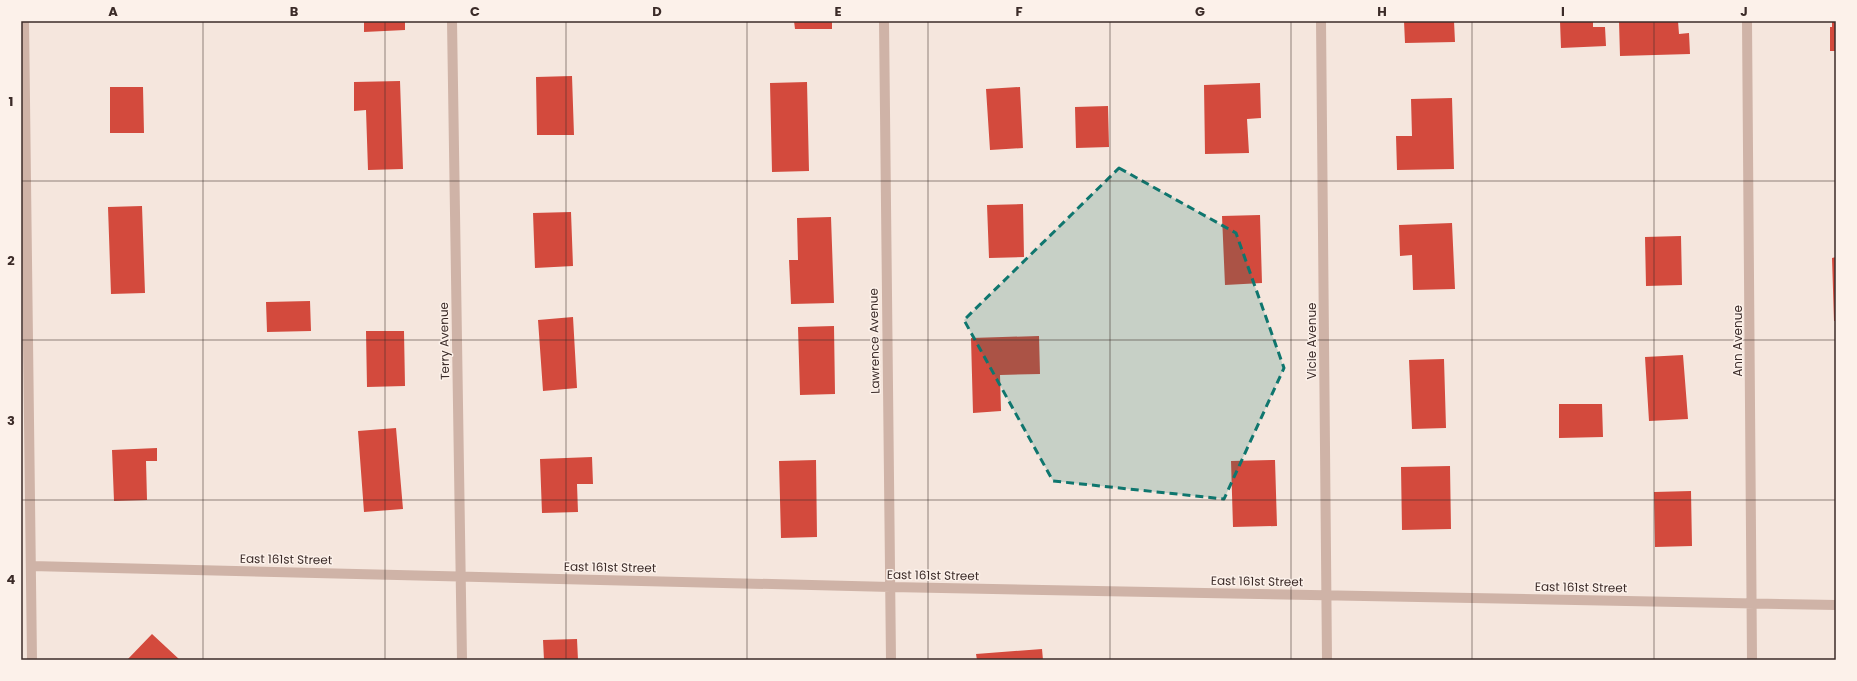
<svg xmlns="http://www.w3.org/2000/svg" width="1857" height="681" font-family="Poppins,sans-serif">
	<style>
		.building { fill: #d34a3d }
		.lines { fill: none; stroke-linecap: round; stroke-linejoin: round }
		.minor { stroke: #cfb3a7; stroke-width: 10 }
		.marked { fill: #0f766e; fill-opacity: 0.2; stroke: #0f766e; stroke-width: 3; stroke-dasharray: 8 5; stroke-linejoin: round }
		.grid { fill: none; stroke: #3b2b28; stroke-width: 1; stroke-opacity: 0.55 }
		.labels { text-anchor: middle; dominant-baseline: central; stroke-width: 3; stroke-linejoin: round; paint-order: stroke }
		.street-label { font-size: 12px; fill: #3b2b28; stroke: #fcf1ea }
		.neatline { fill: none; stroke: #3b2b28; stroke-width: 1.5 }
		.grid-label { font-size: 13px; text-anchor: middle; font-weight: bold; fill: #3b2b28 }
	</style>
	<rect width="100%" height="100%" fill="#f5e6dd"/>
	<path class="building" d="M364,21H405V30L364,32Z
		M794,21H832V29H795Z
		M1404,21H1454L1455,42L1405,43Z
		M1560,21H1593V27H1605L1606,46L1561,48Z
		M1619,21H1678L1679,34L1689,33L1690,54L1620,56Z
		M1832,21H1836V51H1830V27H1832Z
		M572,76L574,135H537L536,77Z
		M400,81L403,169L368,170L366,110L354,111V82Z
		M807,82L809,171L772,172L770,83Z
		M1260,83L1261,118L1247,119L1249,153L1205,154L1204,85Z
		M110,87H143L144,133H110Z
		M1020,87L1023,148L990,150L986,89Z
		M1452,98L1454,169L1397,170L1396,136H1412L1411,99Z
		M1108,106L1109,147L1076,148L1075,107Z
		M1023,204L1024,257L989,258L987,205Z
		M142,206L145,293L111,294L108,207Z
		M571,212L573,266L535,268L533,213Z
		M1260,215L1262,283L1225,285L1222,216Z
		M831,217L834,303L791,304L789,260H798L797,218Z
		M1452,223L1455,289L1413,290L1412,255L1400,256L1399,225Z
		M1681,236L1682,285L1646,286L1645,237Z
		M1836,257V321H1834L1832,258Z
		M310,301L311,331L267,332L266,302Z
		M573,317L577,388L543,391L538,320Z
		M834,326L835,394L800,395L798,327Z
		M366,331H404L405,386L367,387Z
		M1039,336L1040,374L1000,375L1001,411L973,413L971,338Z
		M1683,355L1688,419L1649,421L1645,357Z
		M1444,359L1446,428L1412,429L1409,360Z
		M1559,404H1602L1603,437L1559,438Z
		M396,428L403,509L364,512L358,431Z
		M157,448V461H146L147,500L114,501L112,450Z
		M592,457L593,484H577L578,512L542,513L540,459Z
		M816,460L817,537L781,538L779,461Z
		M1275,460L1277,526L1233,527L1231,461Z
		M1450,466L1451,529L1402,530L1401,467Z
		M1691,491L1692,546L1655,547L1654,492Z
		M152,634L180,660H127Z
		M577,639L578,660H544L543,640Z
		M1042,649L1043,660H977L976,654Z"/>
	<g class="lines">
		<path class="minor" d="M24,21L32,660
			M452,21L462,660
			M884,21L891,660
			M1321,21L1327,660
			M1747,21L1752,660
			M31,566L891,587L1836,605"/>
	</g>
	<path class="marked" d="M1119,168L1236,233L1284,368L1224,499L1053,481L964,320Z"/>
	<path class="grid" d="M203,21V660M385,21V660M566,21V660M747,21V660M928,21V660M1110,21V660M1291,21V660M1472,21V660M1654,21V660M21,181H1836M21,340H1836M21,500H1836"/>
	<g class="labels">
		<g class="street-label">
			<text transform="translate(444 341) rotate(-91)">Terry Avenue</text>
			<text transform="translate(874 341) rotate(-91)">Lawrence Avenue</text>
			<text transform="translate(1311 341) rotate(-90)">Vicie Avenue</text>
			<text transform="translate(1737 341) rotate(-90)">Ann Avenue</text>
			<text transform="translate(286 559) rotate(1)">East 161st Street</text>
			<text transform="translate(610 567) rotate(1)">East 161st Street</text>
			<text transform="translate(933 575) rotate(1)">East 161st Street</text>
			<text transform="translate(1257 581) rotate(1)">East 161st Street</text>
			<text transform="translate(1581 587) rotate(1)">East 161st Street</text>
		</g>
	</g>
	<rect width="1857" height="681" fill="none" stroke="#fcf1ea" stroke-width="44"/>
	<rect x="22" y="22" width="1813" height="637" class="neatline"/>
	<g class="grid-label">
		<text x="113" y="16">A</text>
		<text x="294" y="16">B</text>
		<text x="475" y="16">C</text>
		<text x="657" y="16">D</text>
		<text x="838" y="16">E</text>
		<text x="1019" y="16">F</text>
		<text x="1200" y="16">G</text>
		<text x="1382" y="16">H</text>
		<text x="1563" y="16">I</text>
		<text x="1744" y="16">J</text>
		<text x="11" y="106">1</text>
		<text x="11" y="265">2</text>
		<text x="11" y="425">3</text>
		<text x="11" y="584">4</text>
	</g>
</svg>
